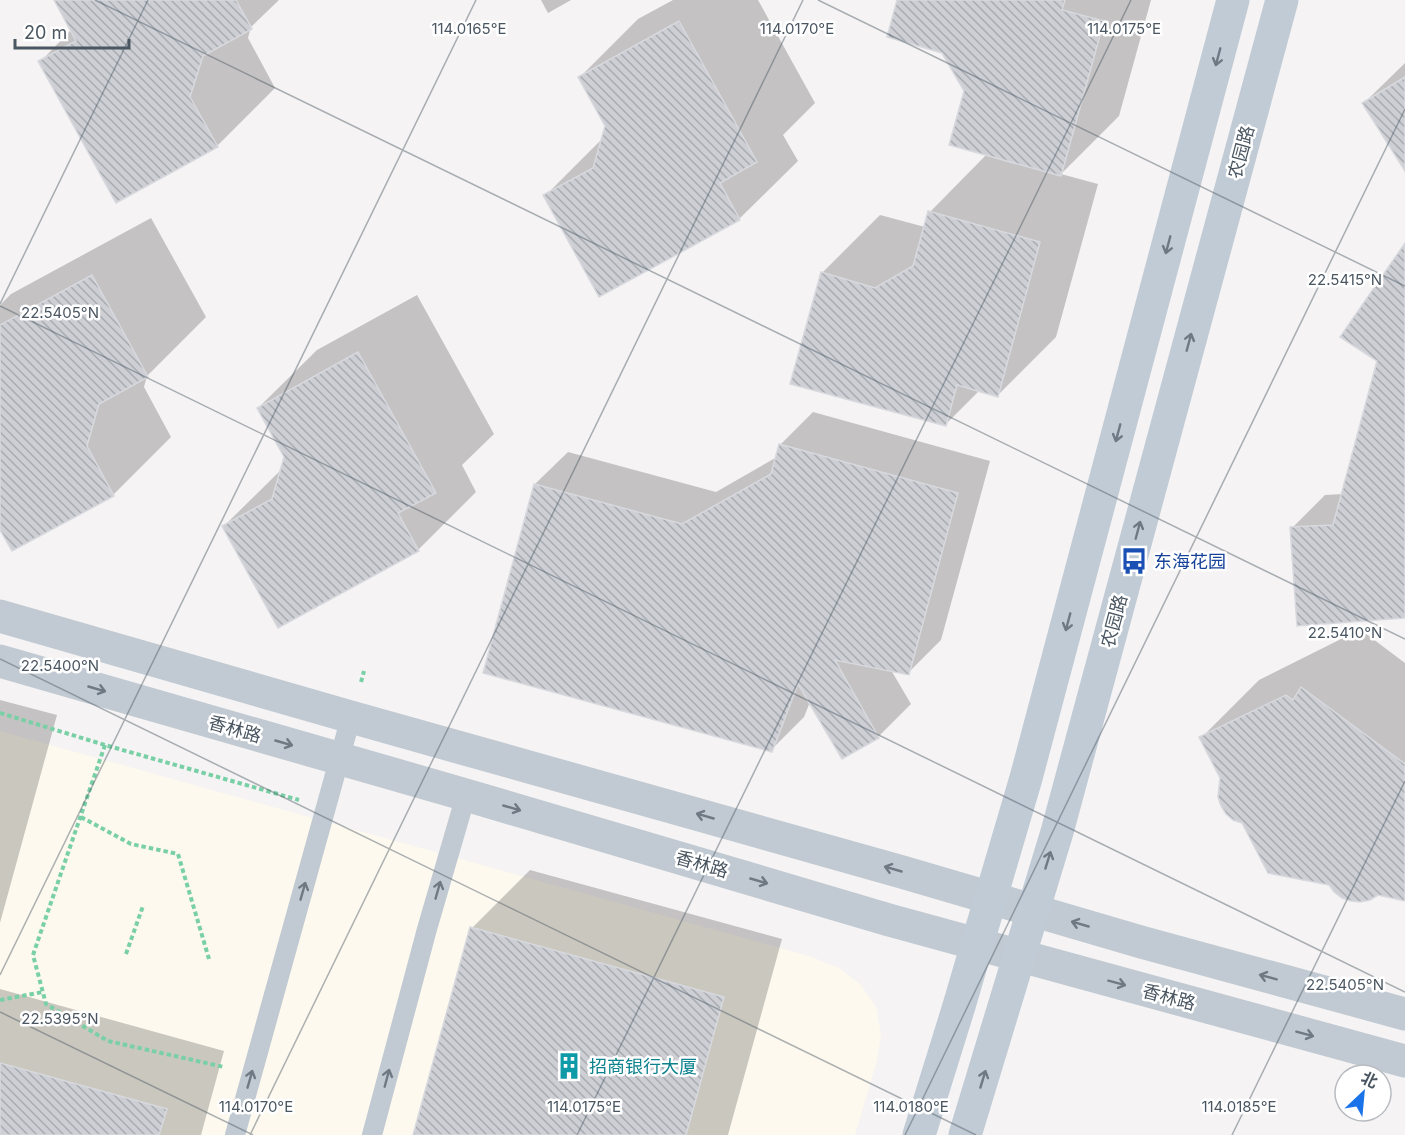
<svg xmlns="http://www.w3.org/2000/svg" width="1405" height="1135" font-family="Inter,'Noto Sans SC',sans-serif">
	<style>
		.commercial { fill: #fdf9ef }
		.shadow { fill: #0003 }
		.building { fill: url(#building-back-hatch); stroke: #d7d9de; stroke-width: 1.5 }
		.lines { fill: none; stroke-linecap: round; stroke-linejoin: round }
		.path { stroke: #7ad0a6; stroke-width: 4; stroke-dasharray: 4.5 3; stroke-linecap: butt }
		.service { stroke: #c1cad2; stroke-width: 20 }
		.tertiary { stroke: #c1cad2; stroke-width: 33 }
		.secondary { stroke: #c1cbd6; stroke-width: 33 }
		.oneway { stroke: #6e7984 }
		.oneway2 { stroke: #6e7983 }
		.ticks { fill: none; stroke: #4a5661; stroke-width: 1.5; stroke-opacity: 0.45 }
		.labels { text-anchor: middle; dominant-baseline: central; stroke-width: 5; stroke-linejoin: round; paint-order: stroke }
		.street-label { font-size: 18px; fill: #4a5661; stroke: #fff }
		.transit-label { font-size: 18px; fill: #164399; stroke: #fff; text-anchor: start }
		.culture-label { font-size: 18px; fill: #0d838f; stroke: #fff; text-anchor: start }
		.ticks-label { font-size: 15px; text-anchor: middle; fill: #4a5661; stroke: #fff; stroke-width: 5; stroke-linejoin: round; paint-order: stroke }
	</style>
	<defs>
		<pattern id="building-back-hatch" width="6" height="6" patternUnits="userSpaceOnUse" patternTransform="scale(1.5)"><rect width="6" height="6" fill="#cdcfd5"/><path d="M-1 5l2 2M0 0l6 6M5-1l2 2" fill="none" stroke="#a8abb0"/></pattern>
	</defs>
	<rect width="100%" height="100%" fill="#f5f3f3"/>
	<path class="commercial" d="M0,731L809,956L839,968L861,985L876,1007L881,1034L877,1060L855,1135H0Z"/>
	<path class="shadow" d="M61,0H279L251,27L248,38L275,88L217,146L40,62L71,30Z
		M541,0H571L548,13Z
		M673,0H758L815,103L783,135L798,161L739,219L545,196L604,137L607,126L580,77L638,19Z
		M899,0H1151L1119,116L1061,174L1098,184L1056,337L998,395L980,390L945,425L822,273L880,215L925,227L930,212L987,154L966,91L943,52Z
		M1405,63V169L1364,103Z
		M151,218L206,317L147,376L144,387L171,437L113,495L0,527V305L11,294Z
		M1405,249V617L1292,528L1325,495L1343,494L1378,361Z
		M417,295L494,434L462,465L476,492L418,550L224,526L283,468L286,457L258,408L317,350Z
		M813,412L990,461L941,640L908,673L891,670L911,704L878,737L810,702L804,717L771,750L535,484L568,452L716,492L777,457L780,445Z
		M1361,630L1405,663V899L1378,894L1221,778L1201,738L1259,680L1345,637L1350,641Z
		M0,700L57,715L0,923Z
		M530,870L782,939L728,1135H415L472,928Z
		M0,989L224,1051L201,1135H0Z"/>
	<path class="building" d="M54,0H236L252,29L203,56L190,97L218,147L116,203L38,61L76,41Z
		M897,0H1065L1062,10L1104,21L1061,176L949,145L964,91L942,53L887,37Z
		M679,21L757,162L720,183L740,220L599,297L543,195L593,168L605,126L578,77Z
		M1405,77V171L1362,103Z
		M928,211L1040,242L998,397L957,385L946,426L790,384L821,272L875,288L913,266Z
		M1405,243V618L1297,626L1290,527L1333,525L1377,361L1340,337Z
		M92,275L148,377L99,404L87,446L114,496L12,551L0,530V325Z
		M358,352L436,493L398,513L419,551L278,628L222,526L272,499L284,457L257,408Z
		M779,444L958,493L909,675L835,660L879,738L842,759L798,684L772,752L483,673L534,484L682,524L771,474Z
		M1301,687L1405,764V901L1378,895L1370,900L1360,902L1351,901L1342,898L1334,892L1329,885L1268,873L1242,823L1233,820L1226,814L1221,806L1218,797L1220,778L1199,737L1286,695L1293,700Z
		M470,927L724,997L686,1135H413Z
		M0,1063L167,1109L159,1135H0Z"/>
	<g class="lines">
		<path class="path" d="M361,682L364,671
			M0,713L105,745L299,800
			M105,745L33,955L46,1004L108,1041L224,1067
			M81,817L131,844L178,854L209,959
			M126,954L143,906
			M0,1000L43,992"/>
		<path class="service" d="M235,1135L351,717
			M372,1135L427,929L466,795"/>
		<path class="tertiary" d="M0,616L351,717L902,872L1141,942L1405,1014
			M0,661L466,795L889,920L1405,1061"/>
		<path class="secondary" d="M919,1135L959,1006L1026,778L1233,0
			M965,1135L1057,832L1282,0"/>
	</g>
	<defs><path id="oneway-shaft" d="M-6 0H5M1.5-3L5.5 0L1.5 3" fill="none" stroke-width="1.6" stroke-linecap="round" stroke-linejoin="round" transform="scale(1.5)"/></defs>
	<g class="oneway">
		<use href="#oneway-shaft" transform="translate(1218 57) rotate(105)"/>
		<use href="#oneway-shaft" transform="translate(1168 245) rotate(105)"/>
		<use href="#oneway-shaft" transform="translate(1189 342) rotate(-75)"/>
		<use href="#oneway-shaft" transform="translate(1118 433) rotate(105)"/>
		<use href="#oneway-shaft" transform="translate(1138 530) rotate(-75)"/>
		<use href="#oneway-shaft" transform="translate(1068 622) rotate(105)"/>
		<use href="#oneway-shaft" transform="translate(1048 860) rotate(-73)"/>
		<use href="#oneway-shaft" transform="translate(983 1079) rotate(-73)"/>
	</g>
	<g class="oneway2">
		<use href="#oneway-shaft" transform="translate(97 689) rotate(16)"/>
		<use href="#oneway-shaft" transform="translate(284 743) rotate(16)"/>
		<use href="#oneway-shaft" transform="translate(512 808) rotate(16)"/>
		<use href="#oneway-shaft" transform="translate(705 816) rotate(-164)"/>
		<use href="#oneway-shaft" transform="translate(893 869) rotate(-164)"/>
		<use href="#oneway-shaft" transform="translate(759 881) rotate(16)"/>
		<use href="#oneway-shaft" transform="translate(438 890) rotate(-74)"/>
		<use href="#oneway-shaft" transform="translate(303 891) rotate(-74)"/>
		<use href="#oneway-shaft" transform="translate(1080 924) rotate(-164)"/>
		<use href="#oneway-shaft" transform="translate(1268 977) rotate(-165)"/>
		<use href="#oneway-shaft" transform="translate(1117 983) rotate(15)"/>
		<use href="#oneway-shaft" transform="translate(1305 1034) rotate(15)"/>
		<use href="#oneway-shaft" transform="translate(387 1078) rotate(-75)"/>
		<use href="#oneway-shaft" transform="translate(250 1079) rotate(-74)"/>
	</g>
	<path class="ticks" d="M95,0L1405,639M818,0L1405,286M0,304L148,0M0,306L1405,992M0,659L976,1135M0,975L476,0M0,1012L253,1135M250,1135L803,0M577,1135L1131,0M905,1135L1405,109M1232,1135L1405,781"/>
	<defs>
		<symbol id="bus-bare" viewBox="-9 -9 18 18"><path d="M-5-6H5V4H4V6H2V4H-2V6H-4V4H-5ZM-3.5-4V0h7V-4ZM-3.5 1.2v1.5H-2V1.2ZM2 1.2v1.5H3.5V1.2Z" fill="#1a4fb4" stroke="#fff" stroke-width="2.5" paint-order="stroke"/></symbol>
		<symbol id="building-bare" viewBox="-9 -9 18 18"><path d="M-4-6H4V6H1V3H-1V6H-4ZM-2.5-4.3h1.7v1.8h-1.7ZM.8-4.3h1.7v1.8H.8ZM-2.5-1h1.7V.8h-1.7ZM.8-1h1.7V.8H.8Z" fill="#0f9aa8" stroke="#fff" stroke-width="2.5" paint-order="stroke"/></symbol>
	</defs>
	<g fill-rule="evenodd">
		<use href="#bus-bare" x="1115" y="542" width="38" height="38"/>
		<use href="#building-bare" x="550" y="1047" width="38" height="38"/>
	</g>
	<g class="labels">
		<g class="street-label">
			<text transform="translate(1241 152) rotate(-75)">农园路</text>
			<text transform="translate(1114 621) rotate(-75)">农园路</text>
			<text transform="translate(235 729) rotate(16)">香林路</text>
			<text transform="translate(702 864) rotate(16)">香林路</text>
			<text transform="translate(1169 997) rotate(15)">香林路</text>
		</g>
		<g class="transit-label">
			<text x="1154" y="561">东海花园</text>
		</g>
		<g class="culture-label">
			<text x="589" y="1066">招商银行大厦</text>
		</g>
	</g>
	<g class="ticks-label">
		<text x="797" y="34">114.0170°E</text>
		<text x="1124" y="34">114.0175°E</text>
		<text x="469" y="34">114.0165°E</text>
		<text x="1345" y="285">22.5415°N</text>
		<text x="60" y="318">22.5405°N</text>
		<text x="1345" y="638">22.5410°N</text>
		<text x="60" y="671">22.5400°N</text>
		<text x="1345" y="990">22.5405°N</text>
		<text x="60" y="1024">22.5395°N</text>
		<text x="256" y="1112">114.0170°E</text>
		<text x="584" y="1112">114.0175°E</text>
		<text x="911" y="1112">114.0180°E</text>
		<text x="1239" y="1112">114.0185°E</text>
	</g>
	<g transform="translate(1363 1093) rotate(26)"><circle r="28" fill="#ffffff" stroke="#b7bbc0" stroke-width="1.5"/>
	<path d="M0-4.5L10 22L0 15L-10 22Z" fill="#1a73e8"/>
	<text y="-9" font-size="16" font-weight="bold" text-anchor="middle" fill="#4a5661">北</text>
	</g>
	<path d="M15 39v9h114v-9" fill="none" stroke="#4a5661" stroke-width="3"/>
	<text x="24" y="39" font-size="18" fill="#4a5661" stroke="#ffffff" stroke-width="4.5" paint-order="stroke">20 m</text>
</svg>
